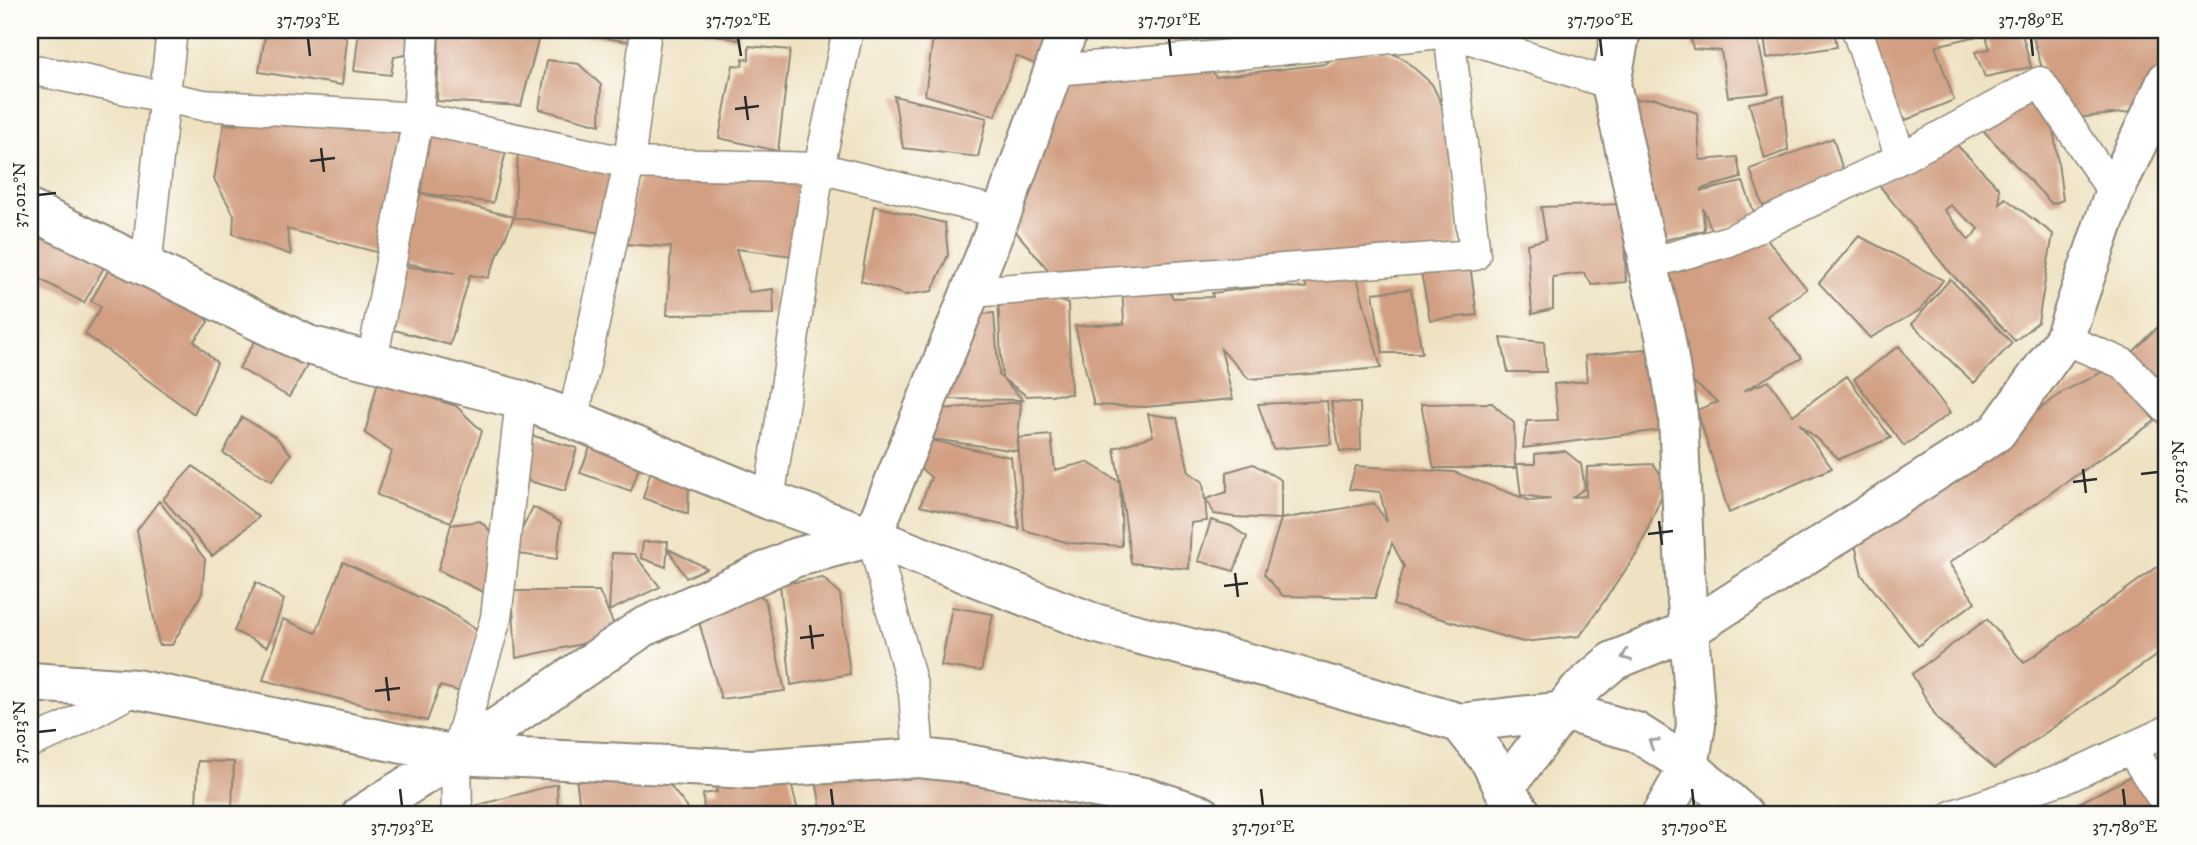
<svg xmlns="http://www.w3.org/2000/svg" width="2197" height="845" font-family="'IM FELL DW Pica',serif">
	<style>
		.building { fill: #d29f82; fill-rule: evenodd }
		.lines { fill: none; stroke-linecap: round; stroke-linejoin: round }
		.street-casing { stroke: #8d8676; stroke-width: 33 }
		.secondary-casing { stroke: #8d8676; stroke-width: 42 }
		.street { stroke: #fff; stroke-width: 30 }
		.secondary { stroke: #fff; stroke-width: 38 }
		.oneway { stroke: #a0a0a0 }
		.ticks { fill: none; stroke: #2b2b2b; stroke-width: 2.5 }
		.neatline { fill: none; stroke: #2b2b2b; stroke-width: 2.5 }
		.ticks-label { font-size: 18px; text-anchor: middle; fill: #2b2b2b }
	</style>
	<rect width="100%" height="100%" fill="#fdfcf7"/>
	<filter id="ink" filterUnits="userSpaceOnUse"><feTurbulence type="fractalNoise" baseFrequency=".0143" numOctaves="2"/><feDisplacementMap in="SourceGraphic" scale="14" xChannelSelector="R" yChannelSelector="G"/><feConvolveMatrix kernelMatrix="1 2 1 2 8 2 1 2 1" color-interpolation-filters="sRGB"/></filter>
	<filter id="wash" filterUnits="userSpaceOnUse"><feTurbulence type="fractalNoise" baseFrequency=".00686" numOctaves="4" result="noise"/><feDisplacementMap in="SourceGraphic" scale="28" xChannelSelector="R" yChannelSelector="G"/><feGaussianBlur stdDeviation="1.57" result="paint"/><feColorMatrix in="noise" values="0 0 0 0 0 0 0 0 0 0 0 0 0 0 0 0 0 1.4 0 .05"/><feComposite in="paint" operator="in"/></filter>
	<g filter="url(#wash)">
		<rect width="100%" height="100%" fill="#efe2c2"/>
		<g id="blocks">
			<path class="building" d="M266,30H340L347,40L342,85L259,72Z
				M359,30H412L416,53L394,57L391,75L354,71Z
				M439,30H536L540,33L521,106L437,101Z
				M549,30H634L632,42Z
				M695,30H740L738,40Z
				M934,30H1059L1044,68L1016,56L995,116L925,95Z
				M1122,30H1179V31L1130,39Z
				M1689,30H1756L1769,93L1728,97L1721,51L1693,49Z
				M1763,30H1834L1837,47L1767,58Z
				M1893,30H1977L1982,35L1935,46L1954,100L1906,120L1890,105L1868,37Z
				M1984,30H2021L2031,67L1985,77L1975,52L1990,49Z
				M2031,30H2167V55L2131,112L2066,119L2046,82Z
				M749,46L790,50L778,151L719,138L733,65L742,66L743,58L749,60Z
				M1383,49L1404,59L1432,84L1448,118L1458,248L1062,286L1006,220L1074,62L1082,83L1154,72L1198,53L1216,77L1325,64L1337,55Z
				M547,60L579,64L601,85L600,125L539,109Z
				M894,96L987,118L978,157L903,148Z
				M1783,96L1788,150L1765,159L1749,103Z
				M1655,98L1697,113L1700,160L1737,157L1741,178L1701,189L1702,191L1743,182L1756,218L1712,231L1703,208L1704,230L1653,243L1625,101Z
				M2032,100L2052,118L2063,200L2052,204L1978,125Z
				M245,111L408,129L388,255L287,229L291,255L233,234L234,215L214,179L224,124L238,125Z
				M426,128L507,148L493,203L421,193Z
				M1833,138L1846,180L1763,206L1750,169Z
				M1951,139L1999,188L2000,204L2005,198L2053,234L2038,322L2015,341L1946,268L1879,185ZM1950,205L1979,229L1969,240L1944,210Z
				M518,153L619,167L607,234L514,217L488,278L470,275L450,345L383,327L397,265L455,273L400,262L421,193L514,217Z
				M640,169L805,176L793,256L736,249L749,292L773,289L774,314L667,315L671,247L624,244Z
				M1623,204L1626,282L1592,285L1584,273L1553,277V309L1532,314L1527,244L1546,239L1541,207Z
				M874,206L945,223L948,255L932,291L905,295L861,281Z
				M30,224L107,262L84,303L30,274Z
				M1763,234L1807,289L1767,316L1802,358L1743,391L1769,381L1793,415L1847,376L1891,438L1839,459L1799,423L1832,468L1729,513L1697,410L1718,402L1687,377L1655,278Z
				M1859,236L1943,280L1920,310L1870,338L1819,283Z
				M113,262L197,303L208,322L194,341L217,363L194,414L85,334L101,307L91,301Z
				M1470,265L1477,315L1430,320L1420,267Z
				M1354,266L1381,368L1249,379L1221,349L1233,399L1145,407L1094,405L1075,326L1124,324L1122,283L1162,279L1173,298L1213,297L1212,293L1267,286L1306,288L1305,271Z
				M1950,279L2012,343L1974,383L1912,324Z
				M1411,289L1422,353H1383L1373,293Z
				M1042,293L1068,304L1071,394L1027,396L1003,379L1023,400L944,399L982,314L994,313L999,376L1002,378L998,297Z
				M2167,318V388L2132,353Z
				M263,328L314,354L289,397L239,368Z
				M1501,338L1544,342L1546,372H1508Z
				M1899,346L1950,413L1904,446L1854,379Z
				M1644,349L1664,359L1669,429L1523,448L1527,421L1558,420L1554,384L1587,381L1585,356Z
				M2112,367L2155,421L1949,563L1975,602L1918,646L1862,575L1855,544L1969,463L2064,391Z
				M378,381L456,406L482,431L451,522L377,495L392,452L365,433Z
				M1327,401L1331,444L1273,449L1258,404Z
				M1021,402L1017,451L925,438L930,410Z
				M1331,402L1360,403L1361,450L1340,452Z
				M1492,403L1514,423L1515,468H1434L1421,404Z
				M1148,414L1177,418L1189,472L1203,482L1207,521L1191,523L1189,569L1131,563L1120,482L1122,546L1069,543L1024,530L1018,438L1051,435L1055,470L1087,462L1120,482L1114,448L1153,436Z
				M242,417L277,438L291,454L272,481L223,453Z
				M530,435L577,448L565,491L518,478Z
				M594,437L643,455L631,491L580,473Z
				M929,440L1011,457L1019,529L920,506L931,477L916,465Z
				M1565,451L1581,464L1585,488L1573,497L1586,496L1587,467L1653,464L1667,483L1638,552L1580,636L1523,642L1393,605L1404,566L1392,543L1375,598L1283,596L1264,574L1281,519L1374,503L1387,522L1380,492L1349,489L1356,466L1454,472L1531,501L1551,499L1521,495L1517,464H1535V454Z
				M1253,464L1281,480V519L1234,517L1214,514L1206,499L1227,492V472Z
				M193,466L259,517L212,556L163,499Z
				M651,470L689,482L688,514L643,498Z
				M159,501L205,559L202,593L172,645H159L137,530Z
				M533,507L561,522L557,559L510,553Z
				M1211,520L1231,526L1247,537L1234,571L1198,561Z
				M480,521L504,544L485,593L438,570L451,525Z
				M668,541L666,567L641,558L643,542Z
				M668,549L707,568L686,578Z
				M612,553L634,554L660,587L609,611Z
				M2167,560V648L1995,768L1938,720L1912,674L1987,619L2024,663Z
				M343,562L445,609L478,631L461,692L440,686L427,721L263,680L283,619L316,633Z
				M823,578L840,594L850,674L791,685L780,584Z
				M256,582L284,600L267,647L234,631Z
				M512,591H599L619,636L516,658Z
				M758,595L765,599L785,691L721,699L699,622Z
				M952,607L993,614L981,671L941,666Z
				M2167,757V792L2150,768Z
				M198,761L234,762L232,809L196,807Z
				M787,767L799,815H704L703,794L717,792L711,770Z
				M857,769L1088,796L1090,809V792L1177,815H822L815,774Z
				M2139,772L2157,815H2056Z
				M660,773L690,811L687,815H581L576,778Z
				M557,784L558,815H462L460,810Z"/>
		</g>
	</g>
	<g filter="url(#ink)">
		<use href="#blocks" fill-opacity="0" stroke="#8d8676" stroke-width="2"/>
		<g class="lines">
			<defs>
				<path id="street" d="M1857,30L1901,158
					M30,69L203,105L418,118L629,163L819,168L1002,213
					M1054,70L1220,56L1449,32L1611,84
					M1647,264L1729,241L1901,158L2040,82L2114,193
					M146,267L172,30
					M971,292L1475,255L1449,32
					M2064,339L2124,364L2167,409
					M372,362L418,118L423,30
					M573,419L629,163L646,30
					M769,500L819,168L848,30
					M872,537L914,692L919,758
					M30,742L62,729L136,689
					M2130,748L2167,805
					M457,815L456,755L496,618L521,400
					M1954,815L2068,777L2167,731"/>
				<path id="secondary" d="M1621,30L1611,84L1648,256L1647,264L1665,335L1678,415L1685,574L1696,725L1689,766L1661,815
					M30,210L308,345L521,400L573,419L769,500L872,537L1094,623L1287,673L1460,723L1564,711L1636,732L1689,766L1744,815
					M30,682L136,689L456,755L751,769L919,758L957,762L1149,798L1202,815
					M1460,723L1490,761L1504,789L1523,815
					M1504,789L1578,691L1613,661L1689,630L1997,432L2064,339L2114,193L2167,80
					M361,815L456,755L642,628L794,558L872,537L1002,213L1068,30"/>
			</defs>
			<use href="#street" class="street-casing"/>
			<use href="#secondary" class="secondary-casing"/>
			<use href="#street" class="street"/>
			<use href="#secondary" class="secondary"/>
		</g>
		<defs><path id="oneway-chevron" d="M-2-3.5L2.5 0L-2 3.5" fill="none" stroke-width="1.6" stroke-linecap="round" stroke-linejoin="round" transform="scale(1.75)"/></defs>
		<g class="oneway">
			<use href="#oneway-chevron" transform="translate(1626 656) rotate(158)"/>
			<use href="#oneway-chevron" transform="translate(1653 743) rotate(-147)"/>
		</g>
	</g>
	<path class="ticks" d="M308,38L310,56M738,38L741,56M1169,38L1171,56M1600,38L1602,56M2031,38L2033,56M745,96L748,120M735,109L759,106M321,148L324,172M310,161L335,158M38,195L56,193M2083,469L2086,493M2141,474L2158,472M2073,482L2097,479M1659,521L1662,545M1648,534L1673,531M1235,573L1238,597M1224,586L1248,583M810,625L813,649M800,638L824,635M386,677L389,701M375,691L400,688M38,732L56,730M400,789L402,806M831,789L833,806M1261,789L1263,806M1692,789L1694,806M2123,789L2125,806"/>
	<rect width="2197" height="845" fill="none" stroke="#fdfcf7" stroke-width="77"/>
	<rect x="38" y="38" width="2120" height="768" class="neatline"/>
	<g class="ticks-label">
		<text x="308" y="25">37.793°E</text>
		<text x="738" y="25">37.792°E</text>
		<text x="1169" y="25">37.791°E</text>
		<text x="1600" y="25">37.790°E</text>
		<text x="2031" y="25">37.789°E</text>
		<text transform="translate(19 195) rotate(-90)" y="6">37.012°N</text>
		<text transform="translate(2178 472) rotate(-90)" y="6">37.013°N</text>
		<text transform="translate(19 732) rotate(-90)" y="6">37.013°N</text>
		<text x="402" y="832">37.793°E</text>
		<text x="833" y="832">37.792°E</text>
		<text x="1263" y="832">37.791°E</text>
		<text x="1694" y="832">37.790°E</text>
		<text x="2125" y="832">37.789°E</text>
	</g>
</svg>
